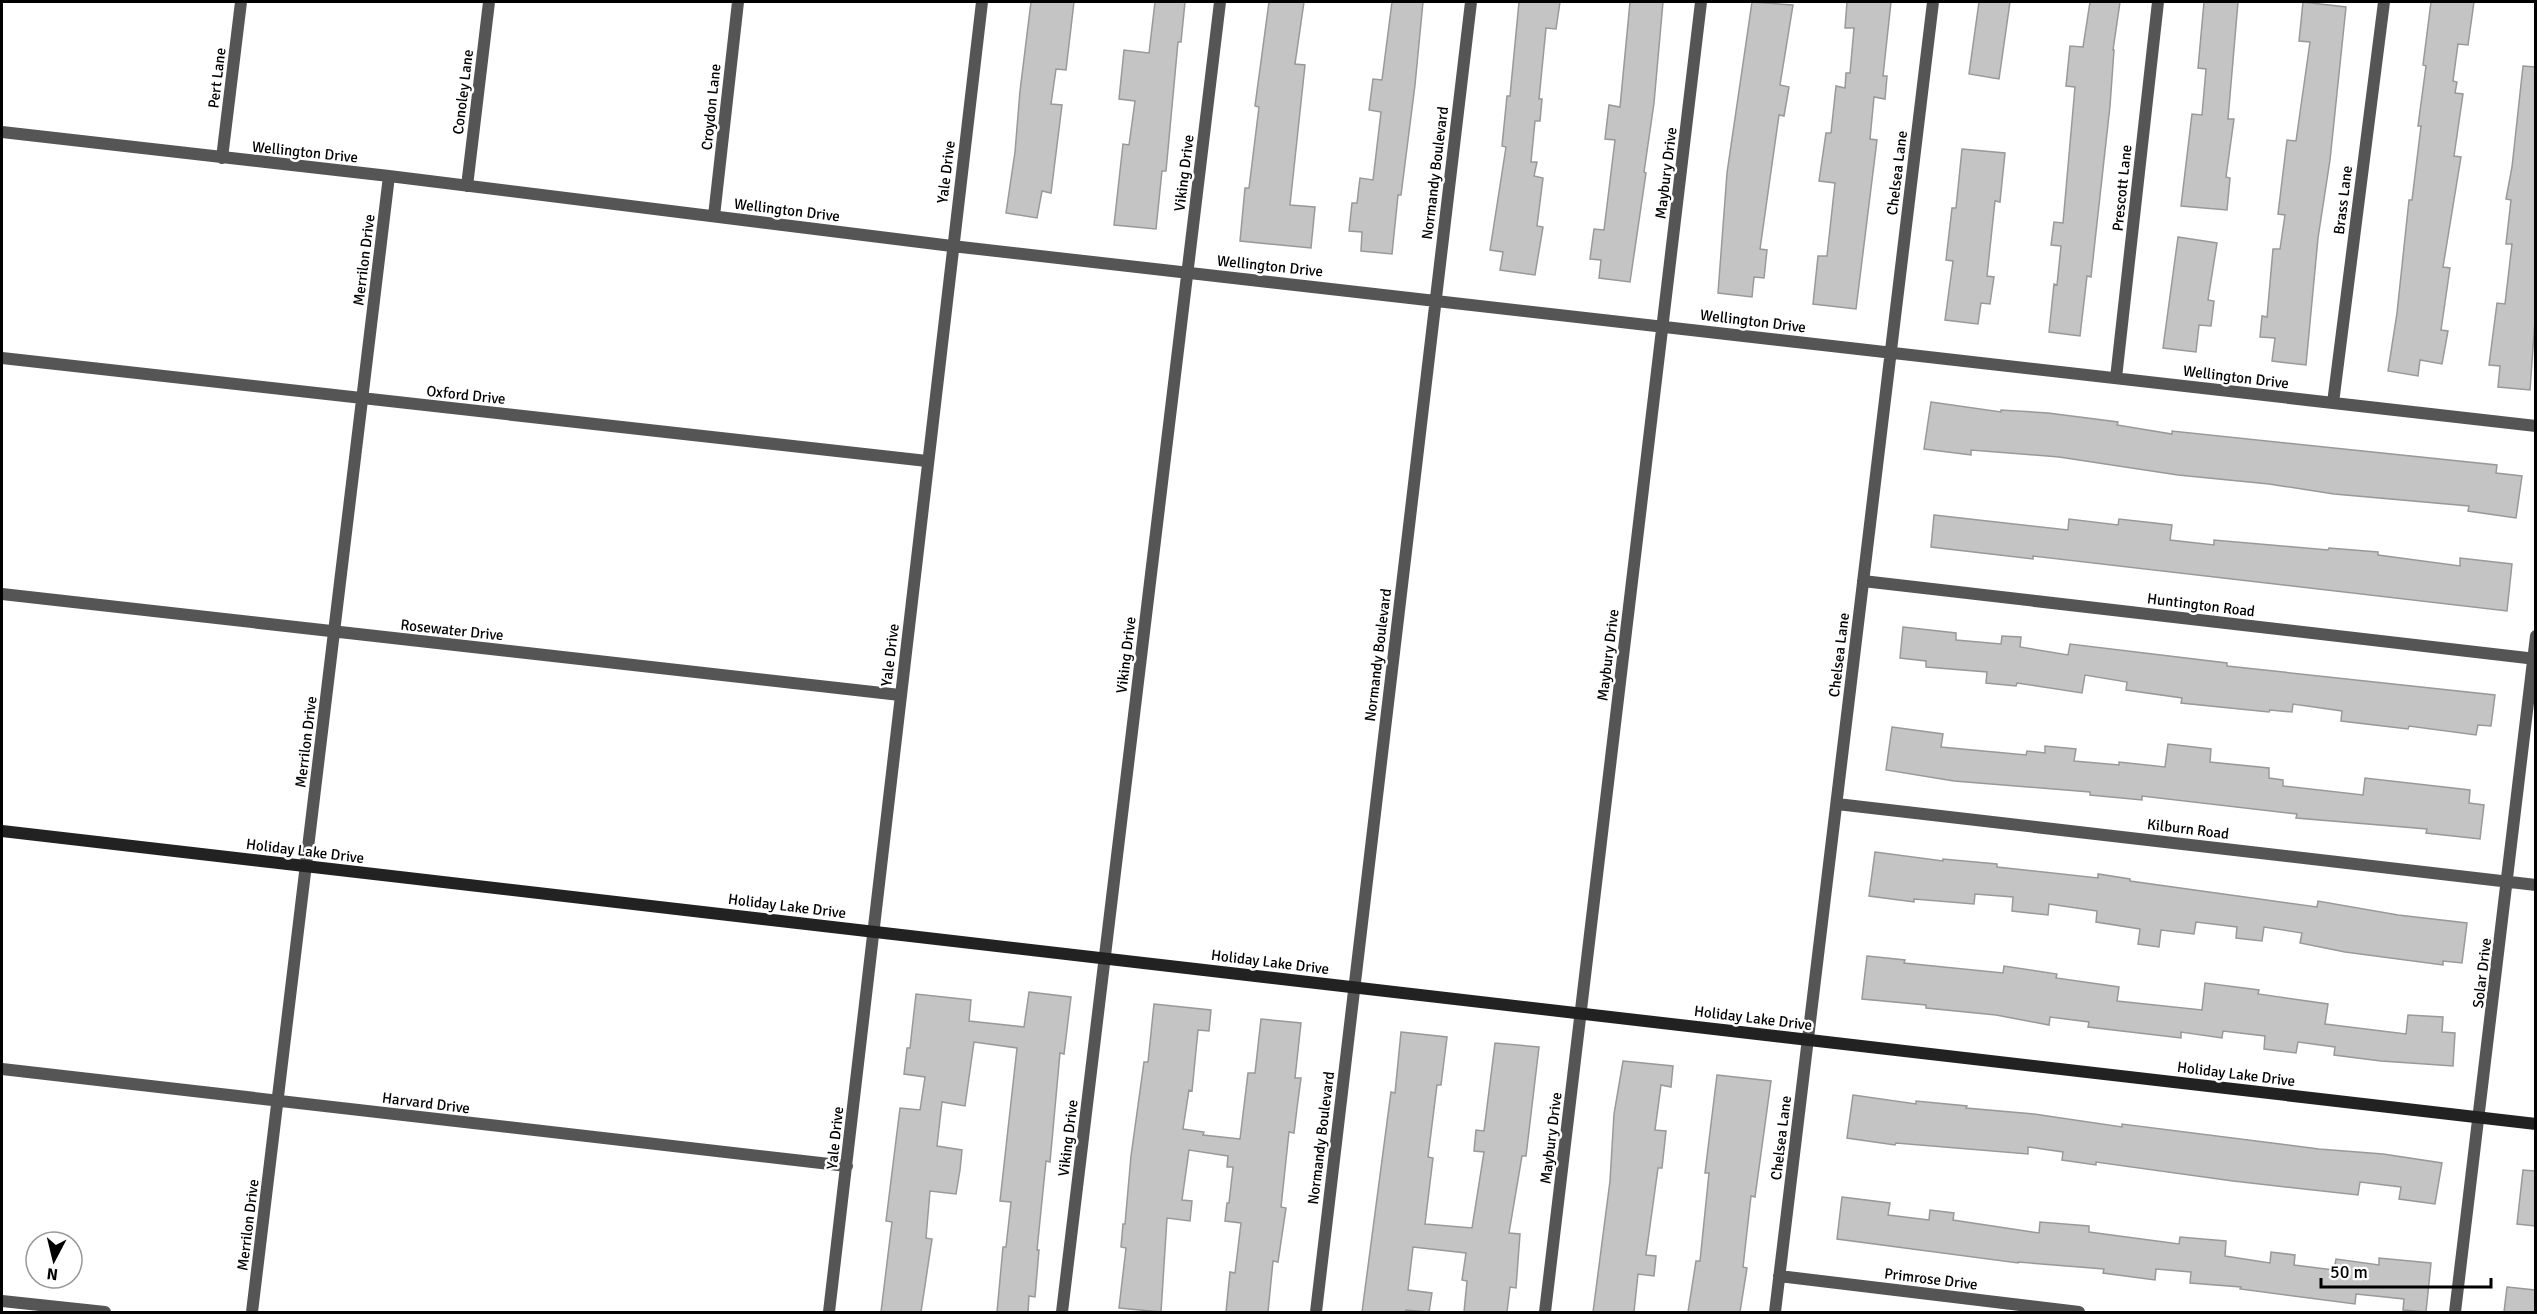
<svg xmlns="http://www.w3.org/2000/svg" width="2537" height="1314" font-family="Signika,sans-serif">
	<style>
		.building { fill: #c4c4c4; stroke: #999; stroke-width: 1.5 }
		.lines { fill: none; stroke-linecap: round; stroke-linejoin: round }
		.street { stroke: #555; stroke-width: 12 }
		.secondary { stroke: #222; stroke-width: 12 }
		.labels { text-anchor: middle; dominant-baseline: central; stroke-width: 5; stroke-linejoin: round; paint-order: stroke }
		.street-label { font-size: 15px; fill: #000; stroke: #fff }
	</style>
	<rect width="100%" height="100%" fill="#fff"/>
	<path class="building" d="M1031,2H1074L1066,70L1056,69L1051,104L1062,105L1051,193L1042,191L1037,218L1006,213L1015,152L1020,91Z
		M1155,2H1185L1181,42H1178L1166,171H1162L1156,229L1114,225L1123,144L1129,145L1135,101L1119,99L1124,50L1149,53Z
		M1269,2H1304L1295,64L1305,65L1290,205L1315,207L1311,248L1240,241L1245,188H1249L1259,107L1255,106Z
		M1392,2H1423L1415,85L1401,195H1398L1392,254L1361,251L1362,232L1349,231L1352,203H1357L1360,178L1373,180L1381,112L1369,110L1373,79L1382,80Z
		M1519,2H1560L1556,29L1546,28L1539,99H1542L1540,121H1535L1531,162H1537L1534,176L1543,178L1537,226L1543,227L1535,275L1500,270L1503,252L1490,250L1506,147L1502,146L1507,96H1510Z
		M1630,2H1663L1654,103L1644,172L1646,173L1630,282L1599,278L1601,260L1590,259L1594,229L1604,230L1615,140L1605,139L1609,105L1620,107Z
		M1752,2L1793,5L1780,85L1789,87L1784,116L1779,115L1760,249L1767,250L1764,278L1754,277L1752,297L1718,293L1727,173Z
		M1847,2H1891L1883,76H1887L1885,99L1874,97L1870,139L1877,140L1856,309L1813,304L1818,256H1827L1835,183L1819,181L1826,133H1831L1836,86L1845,88L1846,73H1850L1854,28H1845Z
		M1979,2H2010L1999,79L1969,74Z
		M2090,2H2120L2113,50H2114L2110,106L2091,277L2087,276L2080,336L2049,332L2054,284L2057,285L2061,246L2051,245L2054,222L2063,223L2075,87L2066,86L2070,46L2083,47Z
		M2204,2H2238L2228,119H2234L2226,177L2230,178L2227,210L2181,206L2192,114L2202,115L2206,69L2198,68Z
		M2303,2L2346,7L2330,160L2318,238L2306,365L2272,361L2275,338L2260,337L2262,316L2267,317L2273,249H2280L2285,215L2278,214L2287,140L2296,141L2310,42L2299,41Z
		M2431,2H2474L2468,45L2458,44L2453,81L2457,82L2455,93L2463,94L2454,156L2461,157L2443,267L2450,268L2441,330L2448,331L2442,364L2420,360L2418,376L2388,371L2397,313L2409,200H2412L2421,126H2418L2426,66L2423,65Z
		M2523,66L2535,67V320L2530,390L2498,387L2500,366L2489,365L2497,303L2505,304L2512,244H2506L2511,200L2506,199L2512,167Z
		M1962,149L2005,153L2000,202L1995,201L1987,276L1994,277L1990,304L1981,303L1978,324L1945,320L1953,261L1946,260L1952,208H1956Z
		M2178,237L2217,243L2208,300L2214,301L2211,326L2199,325L2196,352L2163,348Z
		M1931,402L2001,412V410L2048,413L2118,422L2117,425L2172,434V431L2497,465L2496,473L2522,476L2516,518L2468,511L2469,506L2334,494L2269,484L2178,475L2059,457L1971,450V455L1924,449Z
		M1934,515L2068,530L2069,519L2118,525L2119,519L2172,525L2170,540L2214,545V540L2328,550L2329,548L2378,552V555L2460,566V558L2512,564L2507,611L2033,556V559L1931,547Z
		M1903,627L1956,633V640L2001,644L2002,636L2021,637L2020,647L2068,655L2070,644L2227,663V666L2495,695L2491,726L2478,725L2476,735L2409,726L2408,729L2341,721L2342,711L2293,704L2292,712L2270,710L2269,712L2181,703L2182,698L2126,690L2127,682L2085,675L2082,693L2017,683L2016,686L1986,683L1987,672L1926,667V661L1900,658Z
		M1892,727L1943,734L1941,747L2026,755L2027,751L2045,753V746L2076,749L2074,761L2119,765V762L2165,767L2168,744L2211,749L2210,762L2269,768V778L2283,780V786L2363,795L2365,778L2470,790L2469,803L2484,805L2480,839L2426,833L2427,829L2296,818L2297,814L2142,796V800L2090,795V792L1954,781L1886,770Z
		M1875,852L1943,861V859L1997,864V867L2098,878V874L2130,879V881L2317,907L2318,901L2398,915L2467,923L2462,963L2443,961V965L2345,952L2300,943L2302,933L2264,927L2262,941L2236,938L2237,927L2196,922L2194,934L2161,930L2159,947L2138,944L2140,929L2096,922L2097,911L2049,904L2048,915L2012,911L2013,897L1975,894L1974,904L1914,899V902L1869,896Z
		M1867,956L1905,960L1904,963L2003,973L2004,966L2057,974L2056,978L2119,987L2117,1001L2202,1010L2205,983L2259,990L2258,994L2328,1004L2325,1024L2406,1034L2408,1015L2443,1017L2442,1032L2455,1033L2453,1066L2381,1061L2334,1055L2335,1047L2298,1042L2296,1053L2264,1049L2265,1036L2223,1031L2222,1038L2181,1032V1038L2088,1027L2089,1022L2050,1017L2049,1025L1996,1015L1926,1008V1005L1862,999Z
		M1029,992L1071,997L1064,1054L1060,1053L1050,1162L1046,1161L1037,1250H1039L1035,1297L1029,1296L1028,1312H997L1003,1247H1006L1011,1202L1000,1201L1017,1048L974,1042L965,1106L942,1102L937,1146L962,1150L960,1170L956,1194L930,1191L926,1238L932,1239L921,1312H881L892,1222L886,1221L900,1108L920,1110L925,1077L904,1074L907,1048H910L916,994L971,1000L969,1021L1024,1027Z
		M1154,1004L1211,1010L1209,1031L1198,1030L1192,1091L1189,1090L1183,1129L1204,1132L1203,1135L1240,1139L1248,1073H1255L1261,1019L1301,1023L1295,1078H1301L1297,1108L1294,1133L1289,1132L1281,1207L1286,1208L1278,1262L1273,1261L1268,1312H1226L1230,1272L1235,1273L1241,1223L1225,1221L1227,1203H1229L1233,1167H1227L1228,1156L1189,1150L1182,1200L1192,1201L1190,1221L1167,1218L1161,1312L1119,1308L1126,1248L1121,1247L1123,1224H1125L1131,1156L1144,1062H1148Z
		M1401,1032L1447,1037L1441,1085H1437L1428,1157L1433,1158L1425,1224L1472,1228L1484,1152L1474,1151L1476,1130L1484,1131L1495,1043L1539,1047L1526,1156H1522L1509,1233L1520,1234L1516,1288L1510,1287L1507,1312H1464L1467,1281L1462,1280L1466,1253L1413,1247L1408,1290L1432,1293L1429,1312L1406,1310L1405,1312H1362L1391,1092L1395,1093Z
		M1623,1061L1673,1066L1671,1087L1661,1085L1655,1130L1666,1131L1662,1168H1658L1646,1255L1656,1256L1654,1276L1638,1274L1634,1312H1593L1610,1181L1614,1114Z
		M1717,1075L1771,1081L1755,1197L1751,1196L1743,1267L1747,1268L1740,1312H1688L1696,1261H1700L1709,1173H1705Z
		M1853,1095L1916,1104V1101L1967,1106L1966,1108L2034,1114L2122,1127V1124L2319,1149L2383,1154L2442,1163L2435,1204L2399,1199L2401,1187L2360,1182L2358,1195L2233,1181L2096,1162V1165L2062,1160L2063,1152L2028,1147V1154L1896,1143L1895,1145L1847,1138Z
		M2523,1170L2535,1171V1226L2517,1224Z
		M1842,1197L1890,1203L1888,1215L1929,1220L1930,1210L1954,1213L1953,1220L2039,1233L2040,1222L2089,1226V1232L2179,1244L2180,1237L2226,1241L2225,1256L2270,1263L2271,1252L2295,1255L2294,1265L2334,1270L2336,1259L2379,1265V1258L2431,1263L2426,1312L2403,1310L2404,1299L2356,1294L2355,1304L2240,1289L2241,1287L2190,1283L2191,1272L2156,1269L2155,1280L2103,1273L2104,1269L2018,1262V1263L1837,1239Z
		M2507,1287L2535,1290V1312H2504Z"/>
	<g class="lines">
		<path class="street" d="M2,132L389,176L952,246L2536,426
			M222,158L241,2
			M467,186L489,2
			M714,216L738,2
			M2,358L927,461
			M2116,378L2158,2
			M2333,403L2384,2
			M1863,581L2536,659
			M2,594L900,695
			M1837,804L2536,885
			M2,1069L847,1166
			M1779,1276L2079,1312
			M2,1301L105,1312
			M252,1312L389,176
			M829,1312L982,2
			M1062,1312L1220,2
			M1316,1312L1471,2
			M1545,1312L1701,2
			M1775,1312L1933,2
			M2455,1312L2536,636"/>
		<path class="secondary" d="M2,831L2536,1124"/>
	</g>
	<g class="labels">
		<g class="street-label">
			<text transform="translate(217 78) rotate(-83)">Pert Lane</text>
			<text transform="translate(463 92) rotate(-83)">Conoley Lane</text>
			<text transform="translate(711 107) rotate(-84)">Croydon Lane</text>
			<text transform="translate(305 152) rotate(6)">Wellington Drive</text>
			<text transform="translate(946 172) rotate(-83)">Yale Drive</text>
			<text transform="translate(1184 173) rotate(-83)">Viking Drive</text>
			<text transform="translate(1435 173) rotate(-83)">Normandy Boulevard</text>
			<text transform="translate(1666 173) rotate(-83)">Maybury Drive</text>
			<text transform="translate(1897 173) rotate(-83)">Chelsea Lane</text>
			<text transform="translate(2122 188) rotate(-84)">Prescott Lane</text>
			<text transform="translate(2343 200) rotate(-83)">Brass Lane</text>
			<text transform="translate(787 210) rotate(7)">Wellington Drive</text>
			<text transform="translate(364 260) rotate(-83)">Merrilon Drive</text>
			<text transform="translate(1270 266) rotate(6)">Wellington Drive</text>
			<text transform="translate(1753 321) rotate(7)">Wellington Drive</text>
			<text transform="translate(2236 377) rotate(7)">Wellington Drive</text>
			<text transform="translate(466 395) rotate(6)">Oxford Drive</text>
			<text transform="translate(2201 605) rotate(7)">Huntington Road</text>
			<text transform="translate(452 630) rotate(6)">Rosewater Drive</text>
			<text transform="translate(890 655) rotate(-83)">Yale Drive</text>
			<text transform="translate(1126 655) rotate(-83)">Viking Drive</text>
			<text transform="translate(1378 655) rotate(-83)">Normandy Boulevard</text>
			<text transform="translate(1608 655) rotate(-83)">Maybury Drive</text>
			<text transform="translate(1839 655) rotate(-83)">Chelsea Lane</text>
			<text transform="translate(306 742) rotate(-83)">Merrilon Drive</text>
			<text transform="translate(2188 829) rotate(7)">Kilburn Road</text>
			<text transform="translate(305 851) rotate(7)">Holiday Lake Drive</text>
			<text transform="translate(787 906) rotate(7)">Holiday Lake Drive</text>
			<text transform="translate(1270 962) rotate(7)">Holiday Lake Drive</text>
			<text transform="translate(2482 973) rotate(-83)">Solar Drive</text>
			<text transform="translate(1753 1018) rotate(7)">Holiday Lake Drive</text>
			<text transform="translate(2236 1074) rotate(7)">Holiday Lake Drive</text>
			<text transform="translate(426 1103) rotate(7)">Harvard Drive</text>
			<text transform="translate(835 1138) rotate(-84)">Yale Drive</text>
			<text transform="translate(1068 1138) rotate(-83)">Viking Drive</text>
			<text transform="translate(1321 1138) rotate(-83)">Normandy Boulevard</text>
			<text transform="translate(1551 1138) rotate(-83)">Maybury Drive</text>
			<text transform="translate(1781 1138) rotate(-83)">Chelsea Lane</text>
			<text transform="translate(248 1225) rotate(-83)">Merrilon Drive</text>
			<text transform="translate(1931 1279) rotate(7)">Primrose Drive</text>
		</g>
	</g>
	<rect width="2537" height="1314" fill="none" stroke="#000000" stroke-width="6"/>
	<g transform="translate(54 1260) rotate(187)"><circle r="28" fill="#ffffff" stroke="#999999" stroke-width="1.5"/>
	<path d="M0-4.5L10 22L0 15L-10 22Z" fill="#000000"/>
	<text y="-9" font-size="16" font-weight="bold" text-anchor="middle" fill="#000000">N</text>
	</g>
	<path d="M2321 1278v9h170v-9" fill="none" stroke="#000000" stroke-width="3"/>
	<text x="2330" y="1278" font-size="18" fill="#000000" stroke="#ffffff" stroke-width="4.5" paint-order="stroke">50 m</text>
</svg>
